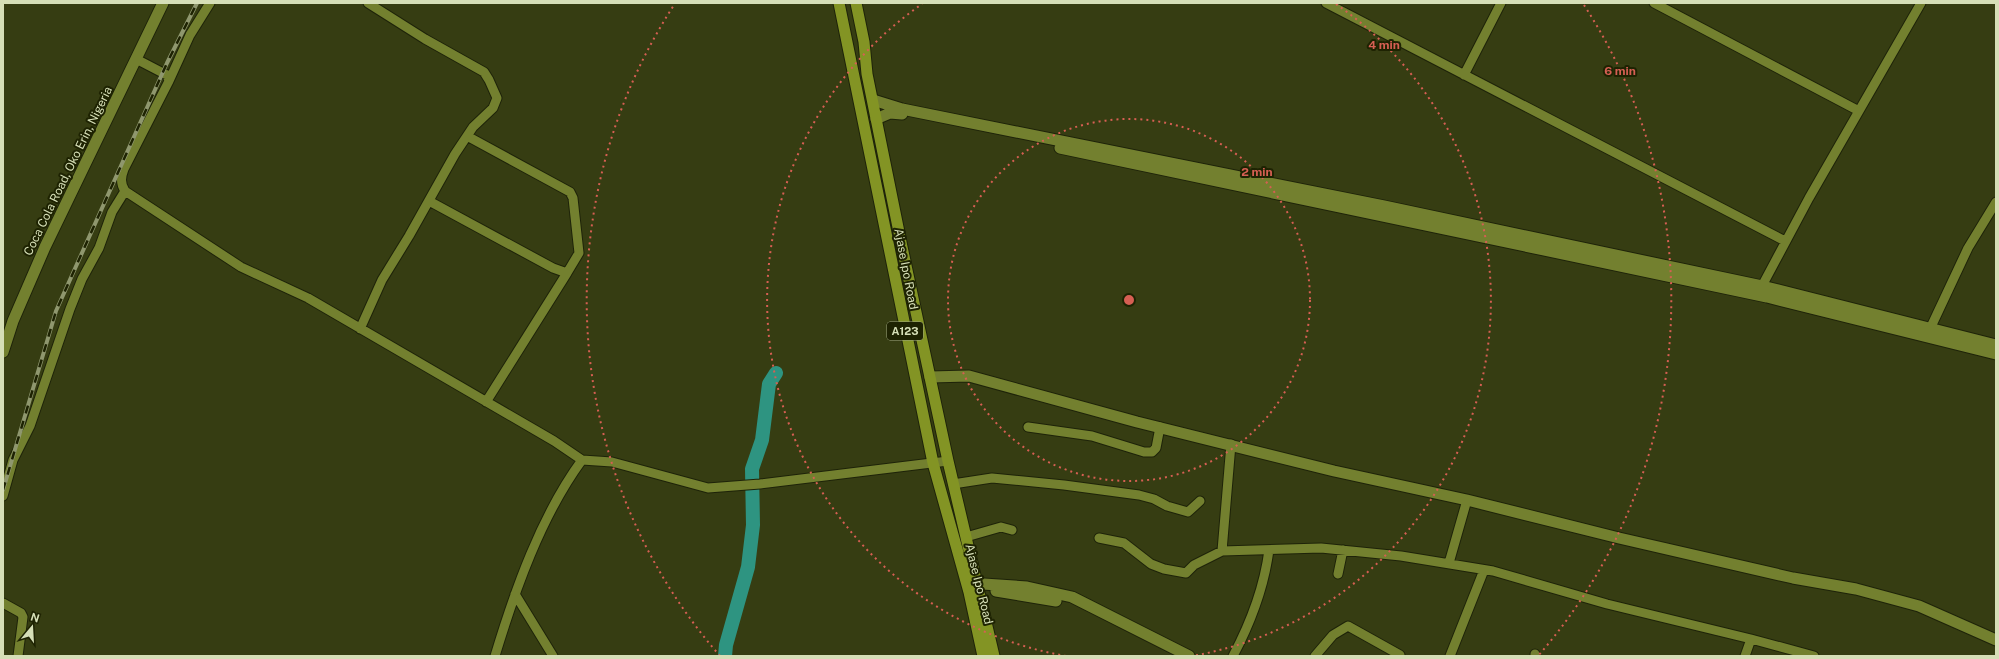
<svg xmlns="http://www.w3.org/2000/svg" width="1999" height="659" font-family="'Public Sans',sans-serif">
	<style>
		.lines { fill: none; stroke-linecap: round; stroke-linejoin: round }
		.river { stroke: #2e9481; stroke-width: 14 }
		.minor-casing { stroke: #1e2309; stroke-width: 11 }
		.tertiary-casing { stroke: #1e2309; stroke-width: 13 }
		.trunk-casing { stroke: #1e2309; stroke-width: 13 }
		.minor { stroke: #73802f; stroke-width: 9 }
		.tertiary { stroke: #73802f; stroke-width: 11 }
		.trunk { stroke: #839424; stroke-width: 11 }
		.rail-casing { stroke: #8f976e; stroke-width: 4 }
		.rail { stroke: #1e2302; stroke-width: 2.5; stroke-dasharray: 8; stroke-linecap: butt }
		.ring { fill: none; stroke: #d65f53; stroke-width: 2; stroke-dasharray: 2 4 }
		.labels { text-anchor: middle; dominant-baseline: central; stroke-width: 4; stroke-linejoin: round; paint-order: stroke }
		.shield { fill: #1e2302; stroke: #9fa781; stroke-width: 1 }
		.shield-label { font-size: 11px; font-weight: bold; fill: #d6dfb7 }
		.street-label { font-size: 12px; fill: #d6dfb7; stroke: #1e2302 }
		.centre { fill: #d65f53; stroke: #1e2302; stroke-width: 2 }
		.ring-label { font-size: 12px; text-anchor: middle; font-weight: bold; fill: #d65f53; stroke: #1e2302; stroke-width: 4; stroke-linejoin: round; paint-order: stroke }
	</style>
	<rect width="100%" height="100%" fill="#363d12"/>
	<g class="lines">
		<path class="river" d="M725,656L726,645L748,567L753,525L752,469L762,440L769,384L776,373"/>
		<defs>
			<path id="minor" d="M1326,3L1785,241
				M1654,3L1859,111
				M136,59L163,73L167,75L169,81L124,169C121,177 120,183 125,191L241,267L308,298L554,441L582,460L612,462L708,488L760,484L948,461
				M1464,75L1501,3
				M169,81L190,35L210,3
				M429,201L553,268L567,273L579,253L573,198L570,192L467,136
				M1764,291L1762,286L1809,198L1921,3
				M360,329L382,280L409,236L455,154L473,127L493,108L497,98L489,80L484,72L425,39L368,3
				M1930,329L1968,248L1996,202
				M486,402L567,273
				M1028,427L1092,436L1144,452H1152L1156,448L1160,427
				M953,484L992,478L1064,485L1139,495L1154,499L1167,506L1188,512L1200,501
				M3,496L13,460L30,426L70,309L82,279L99,248L112,212L125,191
				M966,537L1001,527L1012,530
				M1099,538L1124,543L1151,564L1164,569L1186,573L1194,565L1222,551L1321,548L1401,556L1493,571L1607,604L1751,639L1814,656
				M1222,551L1231,444
				M1449,563L1467,500
				M1338,574L1343,550
				M515,594L553,656
				M3,603L21,613L23,617L18,656
				M495,656C515,590 541,516 582,460
				M1233,656C1251,622 1264,588 1269,550
				M1315,656L1333,635L1348,626L1400,655
				M1450,656L1484,570
				M1535,656V654
				M1745,656L1751,639"/>
			<path id="tertiary" d="M873,100L902,109L1384,206L1762,286L1996,345
				M876,119L890,113L902,114
				M1060,148L1767,297L1996,354
				M3,352L13,321L45,247L163,3
				M930,377L969,376L1137,422L1334,471L1467,500L1619,538L1793,578L1856,589L1919,606L1996,640
				M969,583L1027,587L1072,597L1189,656
				M996,591L1056,601"/>
			<path id="trunk" d="M839,3L933,463L969,592L983,656
				M856,3L864,42L867,74L902,247L948,461L994,656"/>
		</defs>
		<use href="#minor" class="minor-casing"/>
		<use href="#tertiary" class="tertiary-casing"/>
		<use href="#trunk" class="trunk-casing"/>
		<use href="#minor" class="minor"/>
		<use href="#tertiary" class="tertiary"/>
		<use href="#trunk" class="trunk"/>
		<defs>
			<path id="rail" d="M3,490L56,311L167,63L197,3"/>
		</defs>
		<use href="#rail" class="rail-casing"/>
		<use href="#rail" class="rail"/>
	</g>
	<g class="ring">
		<circle cx="1129" cy="300" r="181"/>
		<path d="M1066 656A361 361 0 0 1 922 4M1336 4A361 361 0 0 1 1192 656"/>
		<path d="M720 656A542 542 0 0 1 674 5M1584 5A542 542 0 0 1 1538 656"/>
	</g>
	<g class="labels">
		<rect class="shield" x="887" y="322" width="36" height="18" rx="3"/>
		<g class="shield-label">
			<text x="905" y="331">A123</text>
		</g>
		<g class="street-label">
			<text transform="translate(68 171) rotate(-64)">Coca Cola Road, Oko Erin, Nigeria</text>
			<text transform="translate(906 269) rotate(79)">Ajase Ipo Road</text>
			<text transform="translate(979 584) rotate(76)">Ajase Ipo Road</text>
		</g>
	</g>
	<circle cx="1129" cy="300" r="6" class="centre"/>
	<g class="ring-label">
		<text x="1384" y="49">4 min</text>
		<text x="1620" y="75">6 min</text>
		<text x="1257" y="176">2 min</text>
	</g>
	<rect width="1999" height="659" fill="none" stroke="#d6dfb7" stroke-width="8"/>
	<g transform="translate(32 627) rotate(18)" stroke="#1e2302" stroke-width="3" paint-order="stroke">
	<path d="M0-3L7 15L0 10L-7 15Z" fill="#d6dfb7"/>
	<text y="-6" font-size="11" font-weight="bold" text-anchor="middle" fill="#d6dfb7">N</text>
	</g>
</svg>
